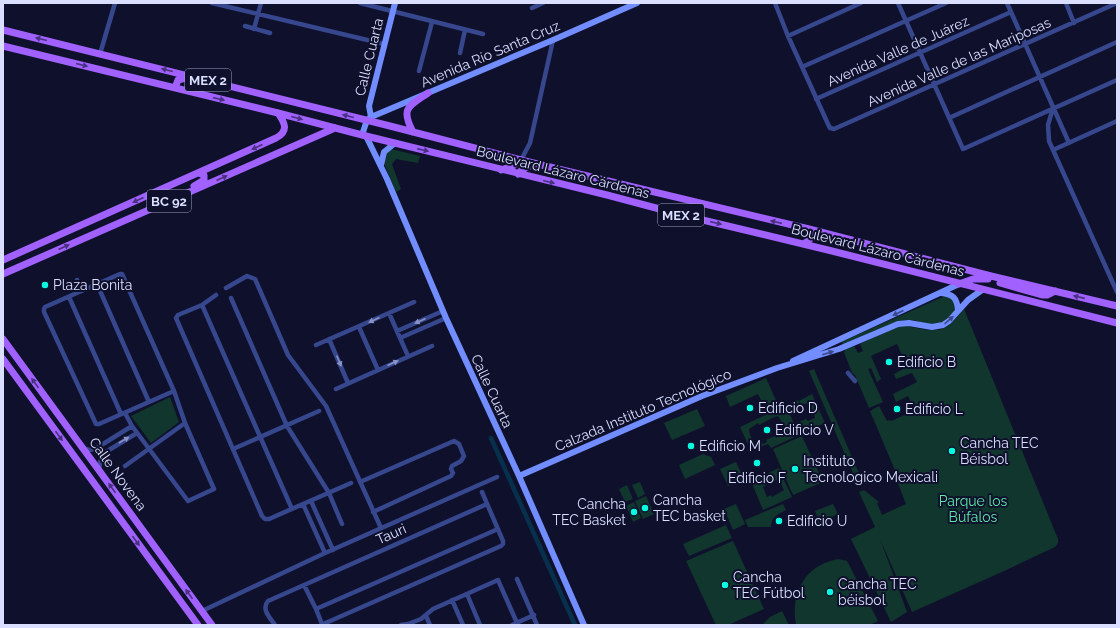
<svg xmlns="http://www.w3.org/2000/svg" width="1120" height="628" font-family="Raleway,sans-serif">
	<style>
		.green { fill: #11362d; fill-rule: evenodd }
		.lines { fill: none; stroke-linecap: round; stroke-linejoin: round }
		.canal { stroke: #07304d; stroke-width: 4.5 }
		.street { stroke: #37478e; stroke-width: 4.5 }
		.secondary { stroke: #718dff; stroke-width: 6 }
		.primary { stroke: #a061ff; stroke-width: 7 }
		.oneway { fill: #493180 }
		.oneway2 { fill: #3b498b }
		.oneway3 { fill: #8892c6 }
		.poi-dot { fill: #06ffe0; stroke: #0f112c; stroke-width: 1.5 }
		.labels { text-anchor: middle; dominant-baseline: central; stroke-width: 4; stroke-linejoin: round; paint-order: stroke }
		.shield { fill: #0f112c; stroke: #9da0c0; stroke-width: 1 }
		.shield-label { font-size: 13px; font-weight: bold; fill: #dadeff }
		.street-label { font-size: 14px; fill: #dadeff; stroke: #0f112c }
		.poi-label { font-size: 14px; fill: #dadeff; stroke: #0f112c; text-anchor: start }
		.park-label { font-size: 14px; fill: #5ce9a6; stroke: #0f112c }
	</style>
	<rect width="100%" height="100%" fill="#0f112c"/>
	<path class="green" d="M391,149L420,156L418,163L396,159L392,164L401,189L396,192L384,163L386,153Z
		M945,296L951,297L955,304L957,312L942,323L931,325L913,320L898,321L844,345L841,342Z
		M964,309L1058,539V543L1055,547L1004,571L912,612L880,539L907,612L891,622L851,539L875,527L859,492L864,490L879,502L877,503L882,515L906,504L895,476L897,475L870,411L879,406L887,421L890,420L891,421L911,412V410L914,409L908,396L896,402L893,394L917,382L912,373L896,379L894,374L907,367L897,344L871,356L881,379L877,382L871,368L868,369L883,402L869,408L855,375L852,373L844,352L846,349L854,346L858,353L863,351L860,344C872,338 891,327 904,326C910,326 916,328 922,329C946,333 950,325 964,309Z
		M814,369L861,478H859L856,474L853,473L809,371Z
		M766,378L779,407L767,413L758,394L730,407L726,396Z
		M812,394L825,423L771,448L768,444L751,451L740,427L798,400L801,407L789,412L794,424L806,419L808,421L815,418L814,414L809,403L801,405L799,401ZM778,416L784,426L783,427L785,432L776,438L775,436L766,440L767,442L763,444L762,442L756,445L750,435L749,429L758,423L759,425L772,418Z
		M170,397L179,422L151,443L131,416Z
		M697,409L705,426L672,440L664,423Z
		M802,436L823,482L793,495L773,449Z
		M703,454L711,457L715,465L685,479L679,465Z
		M736,462L744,479L728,486L720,469Z
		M779,468L783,477L770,483L766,474Z
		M765,475L768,484L763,487L767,497L771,495L772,497L784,490L779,479L783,478L792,497L763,510L753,486V480Z
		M640,482L645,494L638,498L632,485Z
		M627,485L633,499L625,502L619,489Z
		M646,496L654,514L643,519L635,501Z
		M634,502L641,518L633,522L626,506Z
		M736,504L745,524L733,530L724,509Z
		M783,504L786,510C778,514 771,517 771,527H748L745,520Z
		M833,504L838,514L816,524L813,517L817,516L815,511Z
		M726,525L732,538L689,556L683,544Z
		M733,541L764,609L728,625H716L686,561Z
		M838,559L847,561L878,621L870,625H796C790,593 805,565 838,559Z
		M782,611L789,625H762L770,617Z"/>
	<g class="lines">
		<path class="canal" d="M491,438L575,625"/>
		<path class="street" d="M212,3L384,44
			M360,3L483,34
			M775,3L788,36L828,124L830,128L834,129L1117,3
			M898,3L963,149L1117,80
			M1007,3L1069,143
			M1066,3L1074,23
			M532,8L543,3
			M245,26L270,33
			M254,29L261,3
			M788,36L861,3
			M460,53L465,30
			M100,54L115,3
			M802,67L946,3
			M419,71L432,22
			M816,99L1011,12
			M1053,108L1048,125L1049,141L1117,292
			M949,118L1117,42
			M1053,150L1117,121
			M521,160L530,143L553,40
			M77,280L82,291
			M97,284L149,402
			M226,288L247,276L255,279L288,355L326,406L381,528
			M216,295L202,305L178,315L176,318L262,516L265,519H269L351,483
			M69,297L121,414
			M231,298L287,426L329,493L342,524
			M202,305L292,509
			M389,313L408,356
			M359,327L378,370
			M397,331L443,311
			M400,338L446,318
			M329,339L348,383
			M316,345L414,302
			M848,373L855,381
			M336,389L432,346
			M125,413L132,426L188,501L214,489L185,423L174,391L122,274H120L45,307L44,309V312L96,424H99L174,391
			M83,448L89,450L95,449L132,426
			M233,449L319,411
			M125,466L185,423
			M99,471L100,462L104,453L137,433
			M360,482L454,441L459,444L464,456L461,461L452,466L451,469L453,473L451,476L373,512
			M311,501L333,550
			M303,504L325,553
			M517,579L537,625
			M304,585L316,609L498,529
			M467,594L480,625
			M452,600L463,625
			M316,609L322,624
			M202,611L325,553L497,477
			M426,616L430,625
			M275,625C270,618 261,609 268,601L487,504
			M321,625L501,546L503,544V541L482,492
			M401,625L408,624L421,619L433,609L498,580L517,623
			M512,625L534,615"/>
		<path class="secondary" d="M371,117L369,106L395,3
			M362,135L367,120L371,117L553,40L637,3
			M366,136L387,179L446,318L519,476L584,625
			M381,165L384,152L395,143
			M941,293C953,294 957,298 958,310
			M793,361L959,284
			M519,476L702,396L777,368L839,349L898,324L909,323L932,327L943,325L949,321L968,300L982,290"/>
		<path class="primary" d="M3,30L390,126L529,162L809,229L991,276L1117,306
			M3,46L278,113L366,136L607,195L686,216L832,251L1117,323
			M175,88L178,80L189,77
			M413,132C400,108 409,106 428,93
			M501,170L513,166L521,160
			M518,174L523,169L534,164
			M194,186L204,180V175L199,173
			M804,244L810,239L811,234L809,229
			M3,260L276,138C289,131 285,123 278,113
			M3,274L335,128
			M1000,283L1042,295H1047L1055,291
			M959,284L973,279H988
			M3,339L212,625
			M3,359L198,625"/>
	</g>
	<defs><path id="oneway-solid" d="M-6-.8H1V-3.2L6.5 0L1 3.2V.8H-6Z"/></defs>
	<g class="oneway">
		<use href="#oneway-solid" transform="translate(41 39) rotate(-166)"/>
		<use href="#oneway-solid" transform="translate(82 65) rotate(14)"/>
		<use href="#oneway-solid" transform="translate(167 70) rotate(-166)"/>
		<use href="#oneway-solid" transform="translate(219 99) rotate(13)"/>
		<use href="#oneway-solid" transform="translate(348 116) rotate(-166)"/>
		<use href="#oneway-solid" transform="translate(297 118) rotate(15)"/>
		<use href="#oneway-solid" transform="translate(257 147) rotate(156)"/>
		<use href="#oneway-solid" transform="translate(423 150) rotate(13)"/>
		<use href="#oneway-solid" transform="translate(222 178) rotate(-24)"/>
		<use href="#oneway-solid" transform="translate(549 182) rotate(14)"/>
		<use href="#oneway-solid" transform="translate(138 200) rotate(156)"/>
		<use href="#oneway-solid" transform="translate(776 222) rotate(-167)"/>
		<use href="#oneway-solid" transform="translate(716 223) rotate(13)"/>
		<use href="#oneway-solid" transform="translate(64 247) rotate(-24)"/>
		<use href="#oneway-solid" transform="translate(1079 297) rotate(-167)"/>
		<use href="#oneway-solid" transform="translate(35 383) rotate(-126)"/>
		<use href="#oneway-solid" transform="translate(59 436) rotate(54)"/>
		<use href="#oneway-solid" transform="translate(112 488) rotate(-126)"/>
		<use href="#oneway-solid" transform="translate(136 541) rotate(54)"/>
		<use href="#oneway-solid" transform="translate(189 594) rotate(-126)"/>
	</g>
	<g class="oneway2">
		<use href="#oneway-solid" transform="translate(898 313) rotate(155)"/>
		<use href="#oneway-solid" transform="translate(949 320) rotate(-42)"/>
		<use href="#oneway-solid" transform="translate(828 353) rotate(-18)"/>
	</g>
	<g class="oneway3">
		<use href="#oneway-solid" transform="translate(374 320) rotate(156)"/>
		<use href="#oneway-solid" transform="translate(420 321) rotate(156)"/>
		<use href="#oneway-solid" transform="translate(339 361) rotate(67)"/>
		<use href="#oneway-solid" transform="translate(393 363) rotate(-24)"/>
		<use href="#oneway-solid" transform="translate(124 440) rotate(-30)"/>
	</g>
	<g class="poi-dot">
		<circle cx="45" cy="285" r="4"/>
		<circle cx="889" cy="362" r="4"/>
		<circle cx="750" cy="408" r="4"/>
		<circle cx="897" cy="409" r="4"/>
		<circle cx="767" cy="430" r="4"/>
		<circle cx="691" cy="446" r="4"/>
		<circle cx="952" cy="451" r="4"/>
		<circle cx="757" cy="463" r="4"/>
		<circle cx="795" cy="469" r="4"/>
		<circle cx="645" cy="508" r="4"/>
		<circle cx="634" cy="512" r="4"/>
		<circle cx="779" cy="521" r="4"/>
		<circle cx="725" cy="585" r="4"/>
		<circle cx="830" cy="592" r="4"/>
	</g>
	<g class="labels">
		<g class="shield">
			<rect x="185" y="69" width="46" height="22" rx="3"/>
			<rect x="147" y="190" width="44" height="22" rx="3"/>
			<rect x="658" y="204" width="46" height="22" rx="3"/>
		</g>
		<g class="shield-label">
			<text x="208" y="80">MEX 2</text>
			<text x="169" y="201">BC 92</text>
			<text x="681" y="215">MEX 2</text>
		</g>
		<g class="street-label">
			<text transform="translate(898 51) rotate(-24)">Avenida Valle de Juárez</text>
			<text transform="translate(490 54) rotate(-23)">Avenida Río Santa Cruz</text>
			<text transform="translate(369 57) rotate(-76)">Calle Cuarta</text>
			<text transform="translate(959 62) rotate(-24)">Avenida Valle de las Mariposas</text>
			<text transform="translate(563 172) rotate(14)">Boulevard Lázaro Cárdenas</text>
			<text transform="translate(878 250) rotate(14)">Boulevard Lázaro Cárdenas</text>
			<text transform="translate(492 391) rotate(65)">Calle Cuarta</text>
			<text transform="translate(643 410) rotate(-23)">Calzada Instituto Tecnológico</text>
			<text transform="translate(118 474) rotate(54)">Calle Novena</text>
			<text transform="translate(391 534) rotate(-24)">Tauri</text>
		</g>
		<g class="poi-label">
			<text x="53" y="285">Plaza Bonita</text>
			<text x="897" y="362">Edificio B</text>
			<text x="758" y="408">Edificio D</text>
			<text x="905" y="409">Edificio L</text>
			<text x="775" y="430">Edificio V</text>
			<text x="960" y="443">Cancha TEC<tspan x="960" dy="16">Béisbol</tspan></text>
			<text x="699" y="446">Edificio M</text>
			<text x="803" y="461">Instituto<tspan x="803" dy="16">Tecnologico Mexicali</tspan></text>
			<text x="757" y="478" text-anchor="middle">Edificio F</text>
			<text x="653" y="500">Cancha<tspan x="653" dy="16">TEC basket</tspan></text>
			<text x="626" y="504" text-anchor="end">Cancha<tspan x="626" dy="16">TEC Basket</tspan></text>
			<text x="787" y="521">Edificio U</text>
			<text x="733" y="577">Cancha<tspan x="733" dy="16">TEC Fútbol</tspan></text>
			<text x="838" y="584">Cancha TEC<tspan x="838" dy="16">béisbol</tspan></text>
		</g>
		<g class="park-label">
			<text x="973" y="501">Parque los<tspan x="973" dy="16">Búfalos</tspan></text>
		</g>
	</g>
	<rect width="1120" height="628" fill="none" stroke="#dadeff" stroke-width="8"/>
</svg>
